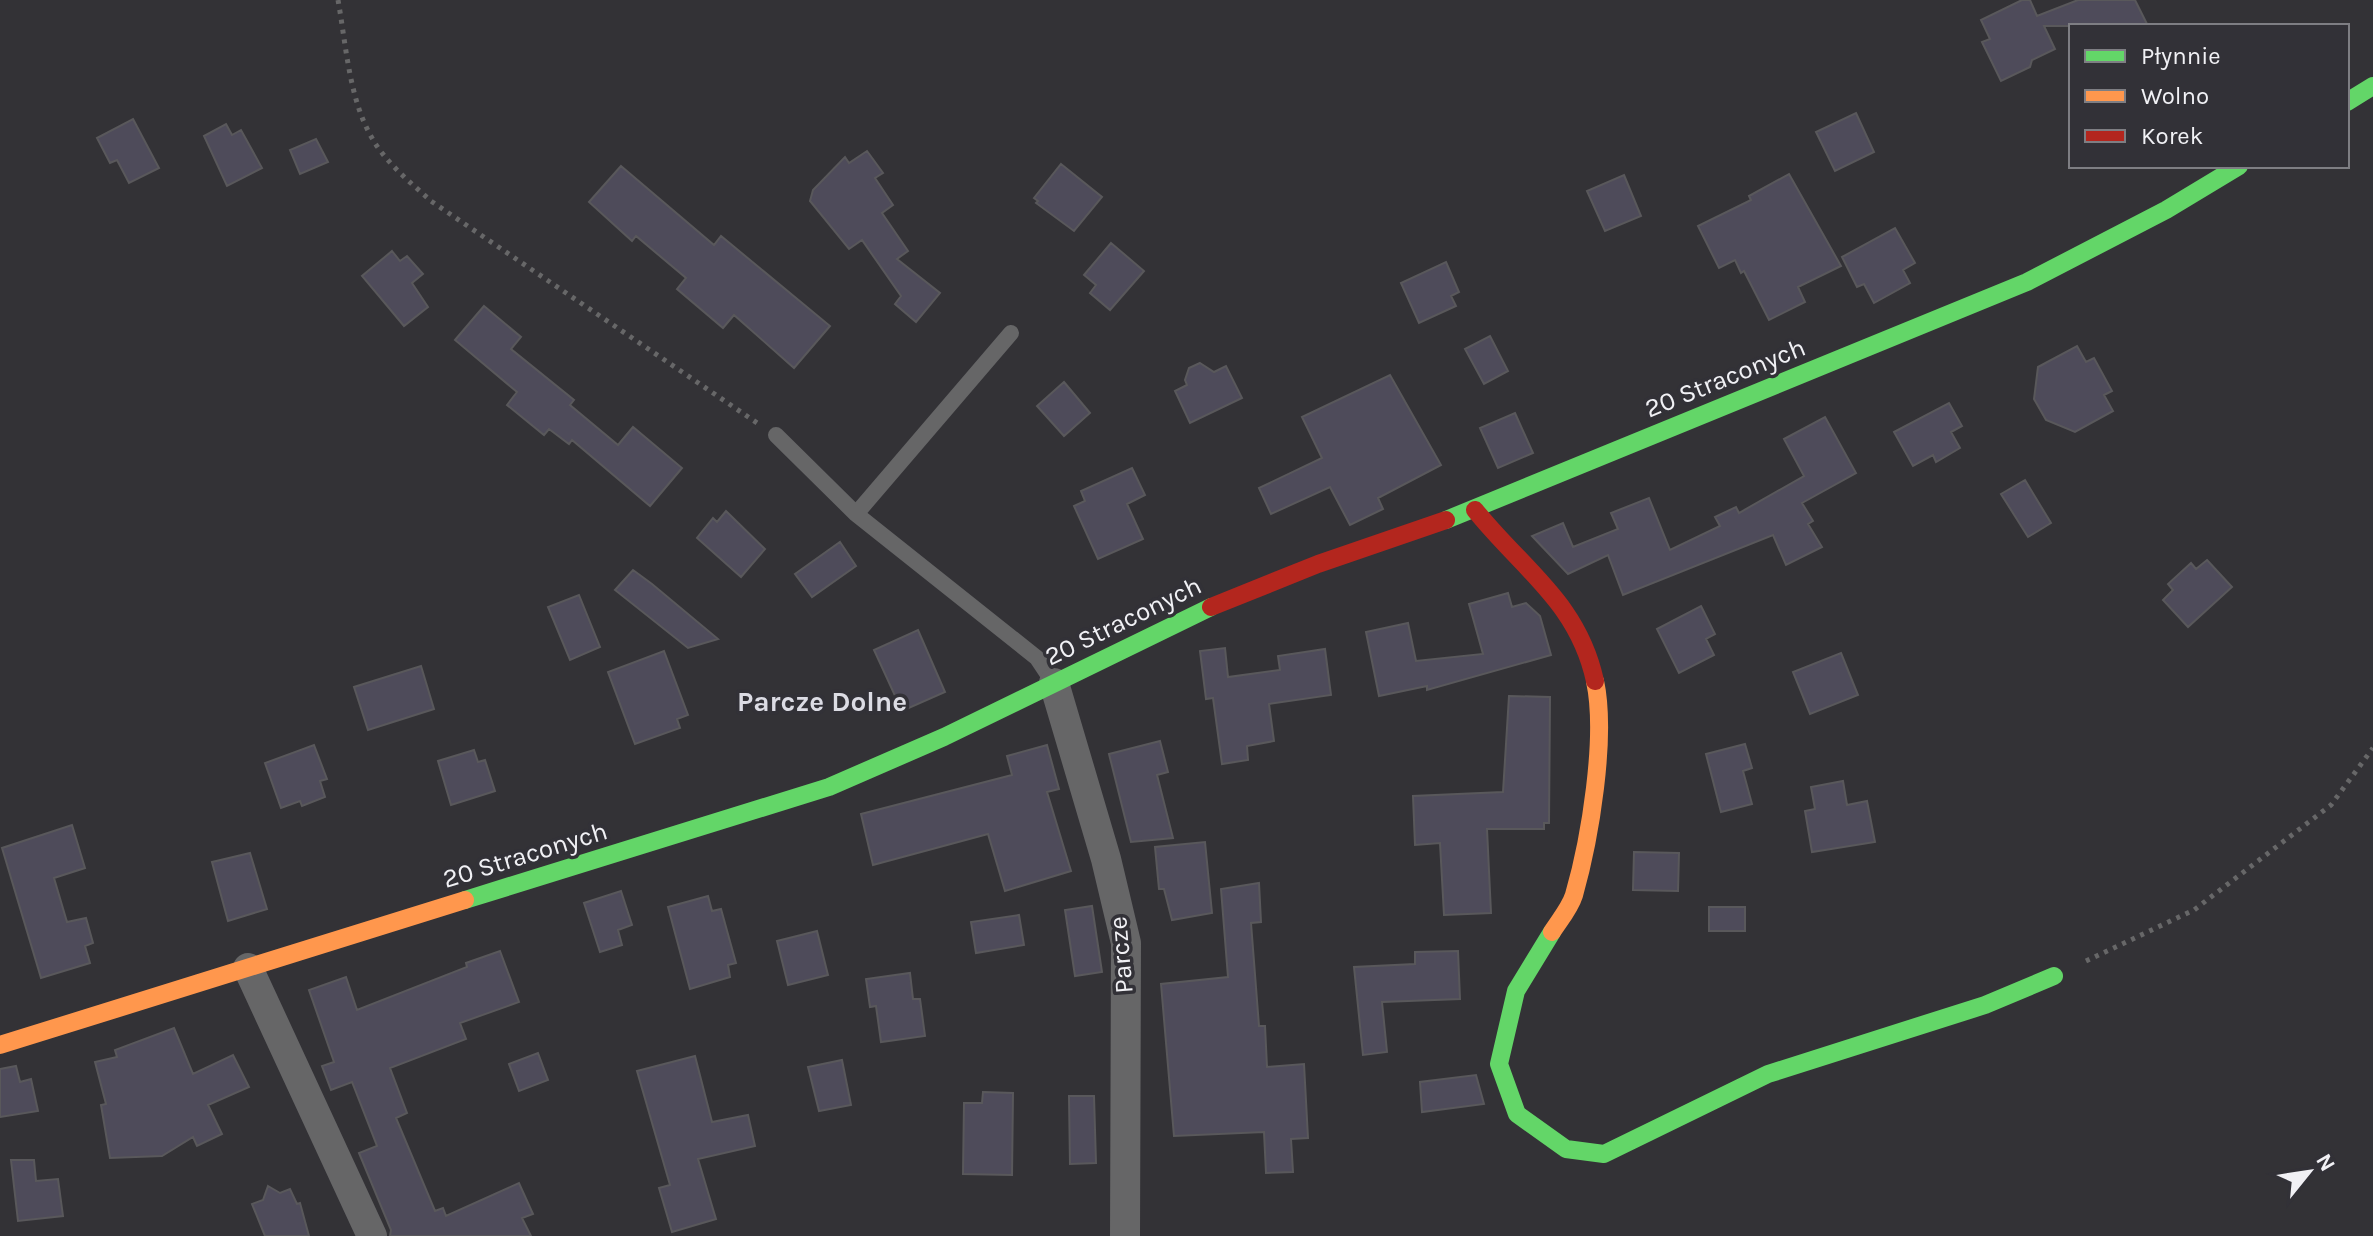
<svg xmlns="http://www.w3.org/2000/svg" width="2373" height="1236" font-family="Karla,sans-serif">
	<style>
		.building { fill: #4e4b5a; stroke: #59585b; stroke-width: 2 }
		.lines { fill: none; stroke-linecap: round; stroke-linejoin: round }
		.path { stroke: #676768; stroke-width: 5; stroke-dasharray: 4 6; stroke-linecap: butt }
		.lane { stroke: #666667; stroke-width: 16 }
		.street { stroke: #666667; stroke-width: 30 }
		.fast { stroke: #63d668; stroke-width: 18 }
		.slow { stroke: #ff974d; stroke-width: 18 }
		.jam { stroke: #b3261e; stroke-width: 18 }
		.labels { text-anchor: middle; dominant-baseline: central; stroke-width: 7; stroke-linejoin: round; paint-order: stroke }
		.street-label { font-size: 26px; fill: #f1f1f5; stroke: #323137 }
		.neighbourhood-label { font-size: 28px; font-weight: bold; fill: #dcdce4; stroke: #323137 }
	</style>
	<rect width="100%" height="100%" fill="#333236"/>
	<path class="building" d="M2022,0H2030L2037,16L2078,0H2135L2148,26H2044L2055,49L2032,60L2030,67L2001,81L1982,42L1990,39L1981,20Z
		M1856,113L1874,152L1835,171L1816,132Z
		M133,119L159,168L129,183L117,160L110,163L97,138Z
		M226,124L232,135L241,130L262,168L227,186L204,136Z
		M316,139L328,162L300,174L290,150Z
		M867,151L883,173L875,178L893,205L882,213L908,251L897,259L940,293L916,322L895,304L901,296L862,240L849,249L810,201L813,190L845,157L849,163Z
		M1061,164L1102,197L1074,231L1036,203L1038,201L1034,198Z
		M621,166L714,245L721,236L830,326L794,368L734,315L723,328L677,289L686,278L636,236L632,241L589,202Z
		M1789,174L1841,266L1798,287L1805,302L1769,320L1744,271L1741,273L1735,260L1719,268L1698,226L1751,200L1749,196Z
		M1624,175L1641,216L1605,231L1587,191Z
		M1895,228L1915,263L1903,270L1910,283L1874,303L1864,284L1857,287L1842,257Z
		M1111,243L1144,271L1110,310L1090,293L1096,285L1084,275Z
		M392,251L400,261L407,256L423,274L412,283L428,307L404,326L362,276Z
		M1446,262L1459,292L1451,296L1456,306L1419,323L1401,283Z
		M484,306L521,337L511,349L574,400L570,405L618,445L633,427L682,468L650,506L572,440L569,444L549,429L544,435L507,405L517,392L455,340Z
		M1490,336L1508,371L1484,384L1465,349Z
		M2077,346L2086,362L2094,358L2112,391L2104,395L2113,411L2075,432L2046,420L2034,399L2038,367Z
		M1200,363L1214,372L1226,366L1242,398L1190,423L1175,391L1187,385L1185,380L1189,368Z
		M1390,375L1441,465L1378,498L1383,509L1350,525L1330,487L1271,514L1259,488L1322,458L1302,417Z
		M1064,382L1090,413L1064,436L1037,406Z
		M1949,403L1962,426L1951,432L1960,448L1936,462L1933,455L1913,466L1894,432Z
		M1515,413L1533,453L1498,468L1480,428Z
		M1825,417L1856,473L1802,503L1813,521L1808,524L1822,547L1786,565L1773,535L1623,595L1608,555L1568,574L1532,536L1563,523L1573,547L1618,529L1611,513L1649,498L1670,550L1720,526L1715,517L1736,507L1739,513L1804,476L1784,439Z
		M1132,468L1145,495L1127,504L1143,539L1098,559L1074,506L1085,501L1081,491Z
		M2025,480L2051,523L2028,537L2001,494Z
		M726,511L765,549L741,577L697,538L713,518L717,522Z
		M840,542L856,566L812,597L795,574Z
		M2207,560L2232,587L2188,627L2163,600L2173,590L2168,584L2191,563L2196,569Z
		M633,570L652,584L718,639L688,648L615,590Z
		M1508,593L1512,607L1526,603L1540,616L1551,655L1427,690V686L1379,696L1366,632L1408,623L1416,661L1483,654L1469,604Z
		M579,595L600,647L570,660L548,607Z
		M1701,606L1715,634L1706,639L1714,655L1679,673L1657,629Z
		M918,630L945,692L902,711L874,650Z
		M1225,648L1228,677L1280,670L1278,656L1325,649L1331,695L1269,704L1274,741L1247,746L1248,760L1222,764L1213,698L1206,699L1200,651Z
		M664,651L688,715L677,719L680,728L635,744L608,672Z
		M1841,653L1858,695L1810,714L1793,672Z
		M421,666L434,709L368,730L354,687Z
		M1509,696L1550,697L1549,823H1544V829H1487L1491,913L1444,915L1440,843L1415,845L1413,796L1503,792Z
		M1160,741L1168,772L1157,775L1173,838L1131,842L1109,754Z
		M1745,744L1752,768L1743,771L1752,804L1721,812L1706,754Z
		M314,745L327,779L320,781L325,797L302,806L300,801L281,808L265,763Z
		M1047,745L1059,789L1047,792L1071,871L1005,891L988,834L873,865L861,814L1012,775L1007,756Z
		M474,750L478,762L485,760L495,791L451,805L438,761Z
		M1843,781L1847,805L1867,801L1875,842L1812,852L1805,811L1815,809L1811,787Z
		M72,825L85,868L54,878L67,922L86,918L93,943L85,946L90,963L41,978L2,848Z
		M1205,842L1212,913L1172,920L1164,889H1159L1155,847Z
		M1634,852L1679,853L1678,891L1633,890Z
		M250,853L267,909L228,921L212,862Z
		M1259,883L1261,922L1251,923L1259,1026H1265L1267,1067L1304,1064L1308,1138L1291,1139L1293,1172L1266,1173L1264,1132L1174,1136L1161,984L1228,977L1221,889Z
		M621,891L632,925L618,930L622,945L600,952L584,903Z
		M708,896L712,911L721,909L736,963L728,965L730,977L690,989L668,907Z
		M1092,906L1102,972L1075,976L1065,910Z
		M1709,907H1745V931H1709Z
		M1019,915L1024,945L976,953L971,922Z
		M817,931L828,975L788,985L777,941Z
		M500,951L519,1002L460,1023L466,1039L390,1068L407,1113L396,1118L435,1211L443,1208L446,1216L519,1183L533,1214L522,1218L531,1236H390L391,1230L359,1153L377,1146L352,1082L331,1090L322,1066L334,1062L309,990L346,977L357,1010L467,967L466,963Z
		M1458,951L1460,999L1382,1002L1387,1052L1363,1055L1354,967L1415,964V952Z
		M910,973L913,999H920L925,1036L881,1042L876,1006L870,1007L866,979Z
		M174,1028L193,1074L233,1055L249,1087L208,1105L222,1134L197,1146L193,1137L162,1156L110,1158L101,1105L106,1104L95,1062L117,1057L115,1050Z
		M538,1053L548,1080L519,1091L509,1064Z
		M695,1056L712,1122L748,1115L755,1146L698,1159L716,1219L672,1232L659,1188L670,1185L637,1071Z
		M842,1060L851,1105L819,1111L808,1067Z
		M16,1066L20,1082L31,1079L38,1111L0,1117V1069Z
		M1476,1075L1484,1104L1422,1112L1420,1082Z
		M983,1092L1013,1093L1012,1175L963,1174L964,1103H982Z
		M1069,1096H1094L1096,1163L1070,1164Z
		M11,1160H34L36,1181L58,1179L63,1216L18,1221Z
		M268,1186L280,1193L290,1189L297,1204L300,1203L309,1236H265L252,1204L263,1200Z"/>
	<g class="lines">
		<path class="path" d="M338,0C346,44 349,99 372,138C386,163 411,183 431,201L760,425
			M2086,961L2194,910L2331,805L2373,748"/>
		<path class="lane" d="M776,435L856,514L1037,658L1053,682
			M856,514L1011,333"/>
		<path class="street" d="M1054,683L1106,859L1126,943L1125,1236
			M248,968L372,1236"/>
		<path class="fast" d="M2347,102L2373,86
			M1446,520L2027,282L2166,210L2239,166
			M465,900L829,787L944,737L1211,607
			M1552,932L1516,991L1499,1064L1517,1114L1566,1149L1604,1154L1768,1074L1985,1005L2054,976"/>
		<path class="slow" d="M1552,932C1559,921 1570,908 1574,895C1590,839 1607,737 1595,681
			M0,1045L465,900"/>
		<path class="jam" d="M1475,510C1522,569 1578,602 1595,681
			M1211,607L1318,564L1446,520"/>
	</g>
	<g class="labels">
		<g class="street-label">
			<text transform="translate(1725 378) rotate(-22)">20 Straconych</text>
			<text transform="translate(1123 621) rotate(-26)">20 Straconych</text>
			<text transform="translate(525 855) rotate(-17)">20 Straconych</text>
			<text transform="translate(1121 955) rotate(-95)">Parcze</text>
		</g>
		<g class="neighbourhood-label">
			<text x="822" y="701">Parcze Dolne</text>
		</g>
	</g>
	<rect x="2069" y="24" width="280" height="144" fill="#323137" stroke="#7e7e83" stroke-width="2"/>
	<rect x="2085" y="50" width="40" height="12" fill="#63d668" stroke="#7e7e83" stroke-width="2"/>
	<text x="2141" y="64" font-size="24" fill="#f1f1f5">Płynnie</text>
	<rect x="2085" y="90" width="40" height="12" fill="#ff974d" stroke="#7e7e83" stroke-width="2"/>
	<text x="2141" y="104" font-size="24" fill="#f1f1f5">Wolno</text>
	<rect x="2085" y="130" width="40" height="12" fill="#b3261e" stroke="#7e7e83" stroke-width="2"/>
	<text x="2141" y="144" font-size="24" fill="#f1f1f5">Korek</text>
	<g transform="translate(2309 1172) rotate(60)" stroke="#323137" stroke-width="6" paint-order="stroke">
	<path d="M0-6L14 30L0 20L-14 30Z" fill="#f1f1f5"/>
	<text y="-12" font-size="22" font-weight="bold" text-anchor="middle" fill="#f1f1f5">N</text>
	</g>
</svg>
